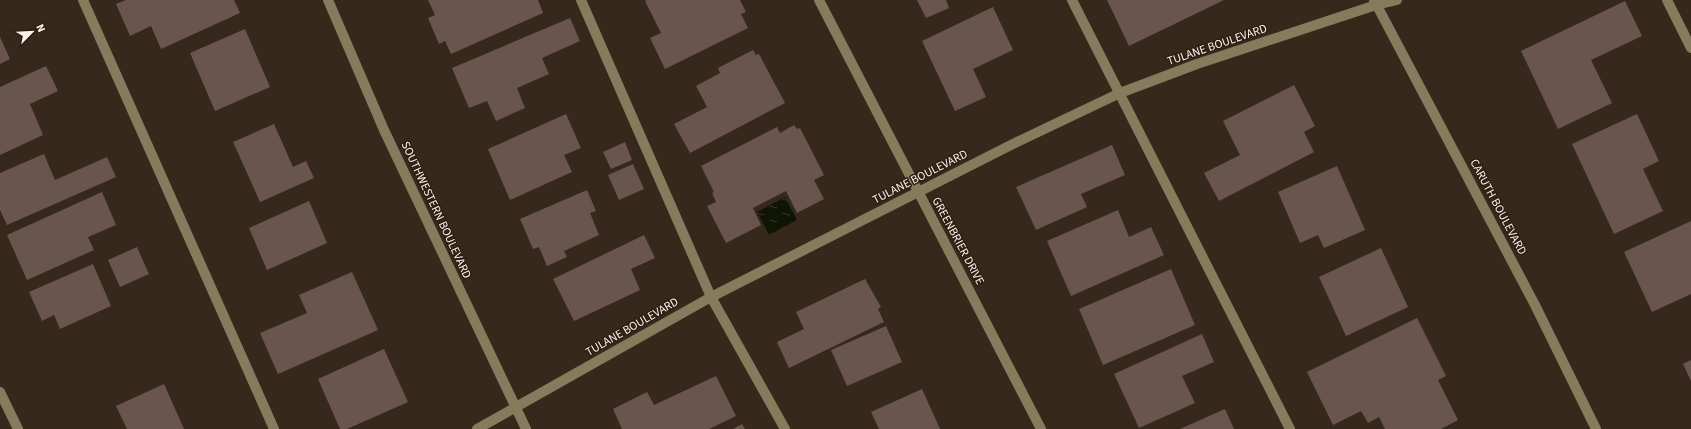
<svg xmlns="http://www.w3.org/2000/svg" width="1691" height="429" font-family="'Source Sans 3',sans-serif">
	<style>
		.water { fill: url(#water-ripples) }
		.building { fill: #69554e }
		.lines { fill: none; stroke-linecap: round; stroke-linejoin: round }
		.minor { stroke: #847c5d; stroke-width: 10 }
		.labels { text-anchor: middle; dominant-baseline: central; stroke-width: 3; stroke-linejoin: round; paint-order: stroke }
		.street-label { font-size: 12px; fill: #fbf2e9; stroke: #2c2012 }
	</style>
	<defs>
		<pattern id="water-ripples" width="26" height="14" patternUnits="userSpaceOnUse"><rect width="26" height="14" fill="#0f1502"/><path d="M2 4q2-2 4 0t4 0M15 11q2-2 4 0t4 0" fill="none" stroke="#333827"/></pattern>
	</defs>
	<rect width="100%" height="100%" fill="#36291c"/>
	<path class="water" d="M785,197L797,220L769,235L757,212Z"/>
	<path class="building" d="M126,0H234L240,13L161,49L151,26L130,36L116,4Z
		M428,0H538L543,13L451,54L445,41L439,44L428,18L435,15Z
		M647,0H740L746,12L741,14L748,28L665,69L650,38L661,33L645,1Z
		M917,0H946L949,8L926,18Z
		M1107,0H1224L1129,46Z
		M1625,1L1642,36L1591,60L1612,103L1558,129L1521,51Z
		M993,7L1013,50L973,69L986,97L955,111L922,41Z
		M570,18L580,41L542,58L549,74L517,88L525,108L496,121L487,101L469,108L452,68Z
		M245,29L270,87L215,111L190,53Z
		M0,37L10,59L0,64Z
		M753,50L756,55L759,54L785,103L690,153L674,124L707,107L696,86L720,73L718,68Z
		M46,66L58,91L30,104L43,135L0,155V87Z
		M1294,85L1315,126L1304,132L1314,152L1219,201L1204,173L1240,155L1223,121Z
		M566,114L581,148L564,155L572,172L510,200L488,149Z
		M1637,114L1659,161L1643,169L1663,211L1614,234L1572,144Z
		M274,124L293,167L306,161L314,178L260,202L233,142Z
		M794,125L797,129L800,128L824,175L814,180L824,199L797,213L786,191L753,208L761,225L726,243L707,206L716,202L712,193L714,192L701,166L777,127L780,133Z
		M625,142L632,160L611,169L603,152Z
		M1112,145L1125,175L1081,194L1087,207L1036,230L1016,187Z
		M44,154L55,180L107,157L116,177L7,225L0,210V173Z
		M633,164L644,189L619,200L608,175Z
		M1337,166L1365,230L1324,248L1318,235L1300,243L1278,192Z
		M587,190L596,211L590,213L599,235L564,251L567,257L547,266L539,247L533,249L520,219Z
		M102,192L116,225L88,237L94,250L27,280L7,235Z
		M309,201L327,243L267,270L249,228Z
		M1118,210L1129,237L1151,227L1164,255L1071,296L1047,241Z
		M1691,221V294L1652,312L1624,252Z
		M644,235L655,258L631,269L640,290L574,321L553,279Z
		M137,247L149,274L120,287L108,260Z
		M1381,248L1408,307L1346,336L1319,277Z
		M93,264L111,306L60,329L54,315L42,321L29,292Z
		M1171,269L1195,325L1103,365L1079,309Z
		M352,272L378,330L278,374L260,333L307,313L299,295Z
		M865,279L881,307L878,309L884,322L789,368L777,342L804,329L796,312Z
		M1417,318L1446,376L1438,380L1458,420L1441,429H1385L1379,417L1368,423L1361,411L1333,425L1307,372Z
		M886,326L902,362L847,386L831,350Z
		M1202,334L1214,362L1182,376L1195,403L1139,428L1114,374Z
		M384,349L408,402L347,429H340L318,379Z
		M1691,360V381L1683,364Z
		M716,376L736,416L709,429H622L613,409L647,392L654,405Z
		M164,384L184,429H127L116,406Z
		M922,389L940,429H879L871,412Z
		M1225,409L1234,429H1180Z
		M742,424L745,429H733Z"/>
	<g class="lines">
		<path class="minor" d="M83,0L274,429
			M328,0L384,130L526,429
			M581,0L711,297L785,429
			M819,0L1041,429
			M1072,0L1290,429
			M1374,0L1535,305L1596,429
			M1667,0L1691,48
			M0,392L18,429
			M477,429L711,297L1017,142L1120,93L1197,64L1376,5L1397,0"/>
	</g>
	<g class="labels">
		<g class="street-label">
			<text transform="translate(1217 45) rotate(-19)">TULANE BOULEVARD</text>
			<text transform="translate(920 177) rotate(-27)">TULANE BOULEVARD</text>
			<text transform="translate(1498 207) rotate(62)">CARUTH BOULEVARD</text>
			<text transform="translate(436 210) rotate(65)">SOUTHWESTERN BOULEVARD</text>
			<text transform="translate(958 241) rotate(62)">GREENBRIER DRIVE</text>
			<text transform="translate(632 327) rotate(-30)">TULANE BOULEVARD</text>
		</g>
	</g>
	<g transform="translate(32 32) rotate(66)" stroke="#2c2012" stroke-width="3" paint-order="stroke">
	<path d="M0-3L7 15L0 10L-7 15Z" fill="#fbf2e9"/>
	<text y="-6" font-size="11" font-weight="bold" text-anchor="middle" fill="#fbf2e9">N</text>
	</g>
</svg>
